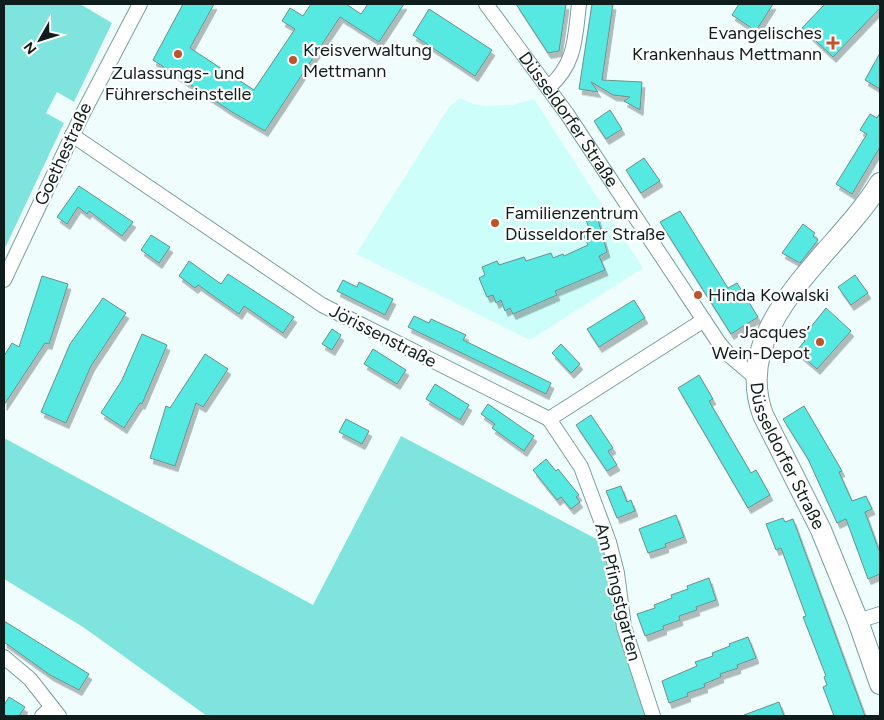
<svg xmlns="http://www.w3.org/2000/svg" width="884" height="720" font-family="Figtree,sans-serif">
	<style>
		.built { fill: #cefefa }
		.green { fill: #80e4de }
		.building { fill: #55e9e2; stroke: #6b8f8c; filter: url(#shadow) }
		.lines { fill: none; stroke-linecap: round; stroke-linejoin: round }
		.street-casing { stroke: #7b9f9c; stroke-width: 16 }
		.secondary-casing { stroke: #7b9f9c; stroke-width: 22 }
		.street { stroke: #fff; stroke-width: 14 }
		.secondary { stroke: #fff; stroke-width: 20 }
		.poi-dot { fill: #bc542d; stroke: #fff; stroke-width: 2 }
		.labels { text-anchor: middle; dominant-baseline: central; stroke-width: 4.5; stroke-linejoin: round; paint-order: stroke }
		.poi-label { font-size: 18px; fill: #0f1e1d; stroke: #fff; text-anchor: start }
		.street-label { font-size: 18px; fill: #0f1e1d; stroke: #fff }
	</style>
	<defs>
		<filter id="shadow"><feDropShadow dx="3" dy="5.5" stdDeviation="0" flood-color="#0004"/></filter>
	</defs>
	<rect width="100%" height="100%" fill="#effefd"/>
	<path class="built" d="M460,98L473,104L485,106L512,105L534,99L643,268L530,340L356,254L449,107Z"/>
	<path class="green" d="M4,4H80L112,23L74,102L57,92L46,113L64,123L4,250Z
		M401,436L604,543L647,716H207L83,627L4,579V438L313,605Z"/>
	<path class="building" d="M183,4H214L190,48L254,90L295,29L282,21L290,8L303,16L311,4H346L361,14L368,4H404L379,42L340,17L265,131L232,112L153,60Z
		M516,4H566L559,51L548,53Z
		M592,4H613L602,80L642,82L640,110L624,101L630,97L613,95L591,82L598,92L579,89Z
		M739,4H773L756,31L732,15Z
		M825,4H880V8L833,57L802,28Z
		M429,9L492,50L475,76L413,35Z
		M880,53V89L865,80Z
		M610,110L622,129L606,139L594,121Z
		M880,113V147L852,194L836,184L867,134L860,130L870,114L877,118Z
		M644,158L660,181L641,193L626,170Z
		M79,186L133,222L122,236L89,211L87,214L78,207L67,224L57,217Z
		M680,211L728,288L737,283L758,317L731,334L660,222Z
		M597,216L607,252L599,256L605,270L555,291L557,295L513,314L510,308L505,311L501,300L496,303L493,295L487,297L479,278L485,275L482,267L497,261L499,265L524,257L526,261L551,253L553,258L563,254L564,256L588,245L583,234L590,231L586,220Z
		M803,224L815,233L813,236L818,240L800,263L782,253Z
		M151,235L170,247L159,263L141,250Z
		M189,261L221,284L228,274L294,317L283,333L244,306L239,314L198,285L195,288L179,276Z
		M855,275L868,293L851,305L838,287Z
		M42,276L68,284L49,344L45,343L4,405V356L12,343L19,347Z
		M343,280L357,287L359,282L393,299L385,315L337,291Z
		M103,298L126,313L91,366L66,423L41,412L70,344Z
		M634,300L645,318L599,347L587,329Z
		M826,308L851,331L817,369L796,351L805,341L802,338Z
		M414,316L429,323L431,319L466,335L463,340L551,383L546,394L408,327Z
		M332,329L341,335L332,350L322,344Z
		M142,334L167,345L142,404L140,403L124,428L101,413L122,380Z
		M561,344L580,364L571,373L552,353Z
		M373,349L406,370L397,384L364,364Z
		M205,354L228,369L203,407L196,403L175,466L150,458L166,406L170,408Z
		M699,375L713,399L709,401L751,473L756,470L770,495L748,508L678,388Z
		M435,384L469,405L460,420L426,399Z
		M488,404L534,436L524,451L492,428L495,424L481,414Z
		M804,406L842,471L839,472L852,501L866,496L872,509L865,512L880,553V574L868,579L846,519L837,523L808,459L783,419Z
		M591,415L613,448L608,451L617,465L607,471L576,425Z
		M346,419L369,431L362,444L339,432Z
		M546,459L556,471L558,469L579,495L576,497L580,502L571,509L561,497L557,500L533,470Z
		M621,486L627,502L631,500L635,511L617,518L606,491Z
		M676,515L684,537L665,544L666,547L648,553L639,529Z
		M783,518L785,522L793,519L865,716H834L823,687L827,685L824,677L826,676L803,617L806,616L781,548L776,550L766,524Z
		M709,578L716,600L696,607L697,610L679,616L680,620L663,626L664,629L645,636L637,614L655,608L654,605L672,598L671,595L688,589L687,586Z
		M4,621L89,674L79,690L50,675L4,642Z
		M748,637L756,658L737,665L738,668L720,674L721,677L704,684L705,687L687,693L688,696L669,703L662,681L697,666L695,662L713,656L712,653L730,646L729,644Z
		M9,697L25,707L19,716H4V705Z
		M779,702L784,716H744V715Z"/>
	<g class="lines">
		<defs>
			<g id="street">
				<path id="s1" d="M486,4L567,114L719,343L730,356L756,378"/>
				<path d="M548,88C576,64 575,38 579,4"/>
				<path d="M72,135L322,305L549,419"/>
				<path d="M4,280L82,115L140,4"/>
				<path d="M549,419L581,467L609,542L617,573L624,627L653,716"/>
				<path d="M549,419L704,320"/>
				<path d="M858,621L880,614"/>
				<path d="M4,657L30,679L59,716"/>
				<path d="M42,716L52,707"/>
			</g>
			<g id="secondary">
				<path id="s2" d="M880,183C838,253 729,323 763,415L821,530L858,621L880,684"/>
			</g>
		</defs>
		<use href="#street" class="street-casing"/>
		<use href="#secondary" class="secondary-casing"/>
		<use href="#street" class="street"/>
		<use href="#secondary" class="secondary"/>
	</g>
	<g class="poi-dot">
		<path d="M830.5 35.5h5v5h5v5h-5v5h-5v-5h-5v-5h5z"/>
		<circle cx="178" cy="54" r="5"/>
		<circle cx="293" cy="60" r="5"/>
		<circle cx="495" cy="223" r="5"/>
		<circle cx="698" cy="295" r="5"/>
		<circle cx="820" cy="342" r="5"/>
	</g>
	<g class="labels">
		<g class="poi-label">
			<text x="822" y="33" text-anchor="end">Evangelisches<tspan x="822" dy="21">Krankenhaus Mettmann</tspan></text>
			<text x="303" y="50">Kreisverwaltung<tspan x="303" dy="21">Mettmann</tspan></text>
			<text x="178" y="73" text-anchor="middle">Zulassungs- und<tspan x="178" dy="21">Führerscheinstelle</tspan></text>
			<text x="505" y="213">Familienzentrum<tspan x="505" dy="21">Düsseldorfer Straße</tspan></text>
			<text x="708" y="295">Hinda Kowalski</text>
			<text x="810" y="332" text-anchor="end">Jacques’<tspan x="810" dy="21">Wein-Depot</tspan></text>
		</g>
		<g class="street-label">
			<text stroke="none"><textPath href="#s1" startOffset="142">Düsseldorfer Straße</textPath></text>
			<text transform="translate(63 154) rotate(-65)">Goethestraße</text>
			<text transform="translate(383 336) rotate(27)">Jörissenstraße</text>
			<text stroke="none"><textPath href="#s2" startOffset="319">Düsseldorfer Straße</textPath></text>
			<text transform="translate(618 592) rotate(76)">Am Pfingstgarten</text>
		</g>
	</g>
	<rect width="884" height="720" fill="none" stroke="#0f1e1d" stroke-width="10"/>
	<g transform="translate(40 40) rotate(231)" stroke="#ffffff" stroke-width="4" paint-order="stroke">
	<path d="M0-4L9 19L0 12L-9 19Z" fill="#0f1e1d"/>
	<text y="-8" font-size="14" font-weight="bold" text-anchor="middle" fill="#0f1e1d">N</text>
	</g>
</svg>
